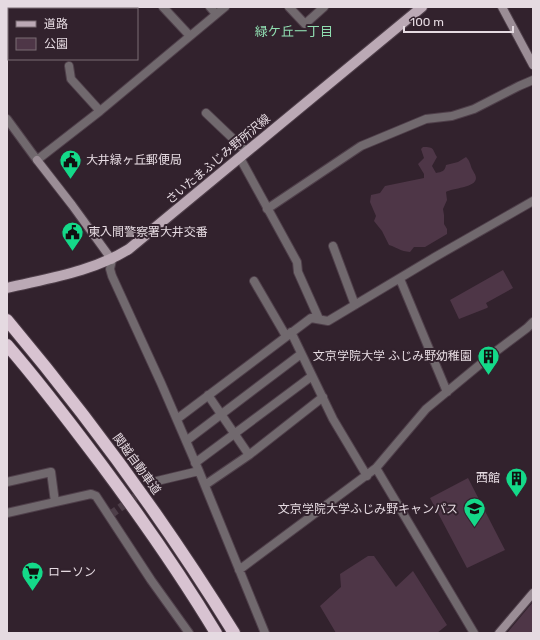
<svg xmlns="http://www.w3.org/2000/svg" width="540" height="640" font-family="Rubik,'Noto Sans JP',sans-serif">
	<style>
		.green { fill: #4e3647 }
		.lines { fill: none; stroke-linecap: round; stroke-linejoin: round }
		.street-tunnel { stroke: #4d3e48; stroke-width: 8; stroke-dasharray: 8 4; stroke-linecap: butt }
		.street-casing { stroke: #4f3f4a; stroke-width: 10 }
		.secondary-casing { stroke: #4f3f4a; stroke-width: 10 }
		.primary-casing { stroke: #4f3f4a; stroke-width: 12 }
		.highway-casing { stroke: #4f3f4a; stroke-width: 14 }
		.street { stroke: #71696e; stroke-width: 8 }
		.secondary { stroke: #9b8d96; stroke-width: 8 }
		.primary { stroke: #bba9b5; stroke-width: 10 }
		.highway { stroke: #d8c3d1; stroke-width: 12 }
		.labels { text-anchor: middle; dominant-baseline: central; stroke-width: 4; stroke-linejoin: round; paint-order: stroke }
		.street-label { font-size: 12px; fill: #e5dae1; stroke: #32222d }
		.poi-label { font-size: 12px; fill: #e5dae1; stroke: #32222d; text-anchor: start }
		.neighbourhood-label { font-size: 13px; fill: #90deb1; stroke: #32222d }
	</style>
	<rect width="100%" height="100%" fill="#32222d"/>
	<path class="green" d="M423,147C435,147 432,149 437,157L432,166L436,173C442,172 445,171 446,165L458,162L466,157C470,161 470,164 472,169C473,171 476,175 476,178C476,188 452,188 446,192L447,200L443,209L444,215V224L447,229V234L425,247H414L410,252C400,251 398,248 389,245L382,231L374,221L376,216L370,202L371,195L380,193L385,186L424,178V174L418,164L424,158L421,149Z
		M503,270L513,288L486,303L488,307L487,308L459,319L450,300Z
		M468,478L505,550L467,568L430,498Z
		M368,556H374L396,587L413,571L447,625L437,633H336L320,606L341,587L340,574Z
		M533,602V633H507Z"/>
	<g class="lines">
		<path class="street-tunnel" d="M110,515L157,481"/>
		<defs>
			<path id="street" d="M163,7L190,36
				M210,7L216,14
				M289,7L305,24L324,7
				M69,66L71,79L100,111
				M206,113L247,152
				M7,119L37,160L100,111L225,7
				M240,158L297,262L298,272L319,319
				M267,209L361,146L426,119L452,116L474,109L519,86L533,80
				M333,246L355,305
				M112,260L110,269L112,276L161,383L199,471L265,633
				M400,279L447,392
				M254,281L286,336
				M291,332L333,419L367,476
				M208,395L249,455
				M177,419L311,318L328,321L435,257L533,201
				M186,441L301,354
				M195,463L312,376
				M376,468L474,633
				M157,481L199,471
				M7,482L51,472L55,502
				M205,485L249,455L323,397
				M7,513L91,494L96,496L151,580L189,633
				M239,570L376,468L426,409L495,352L527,328L533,322"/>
			<path id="secondary" d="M502,7L533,65
				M37,160L72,205L112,260
				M499,633L533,593"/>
			<path id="primary" d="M7,288C49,278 92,272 129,249L422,7"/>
			<path id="highway" d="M7,320C90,419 166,523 234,633
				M7,345C40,383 71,424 101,464C142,519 181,575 216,633"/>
		</defs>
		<use href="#street" class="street-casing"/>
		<use href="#secondary" class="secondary-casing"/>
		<use href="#primary" class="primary-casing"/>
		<use href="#highway" class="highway-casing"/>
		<use href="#street" class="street"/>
		<use href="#secondary" class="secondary"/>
		<use href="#primary" class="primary"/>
		<use href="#highway" class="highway"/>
	</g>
	<defs>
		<symbol id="civic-pin" viewBox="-11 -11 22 30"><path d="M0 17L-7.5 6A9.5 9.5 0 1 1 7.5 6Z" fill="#14d989" stroke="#32222d"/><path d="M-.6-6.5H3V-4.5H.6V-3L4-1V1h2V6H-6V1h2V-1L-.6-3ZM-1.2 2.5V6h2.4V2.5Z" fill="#111"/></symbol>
		<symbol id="building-pin" viewBox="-11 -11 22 30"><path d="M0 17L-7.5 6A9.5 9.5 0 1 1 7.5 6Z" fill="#14d989" stroke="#32222d"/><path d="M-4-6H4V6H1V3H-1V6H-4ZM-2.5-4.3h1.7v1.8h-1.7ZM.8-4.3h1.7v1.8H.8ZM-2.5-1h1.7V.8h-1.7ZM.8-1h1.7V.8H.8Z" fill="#111"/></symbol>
		<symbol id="university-pin" viewBox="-11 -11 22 30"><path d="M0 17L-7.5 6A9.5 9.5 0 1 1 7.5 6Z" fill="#14d989" stroke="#32222d"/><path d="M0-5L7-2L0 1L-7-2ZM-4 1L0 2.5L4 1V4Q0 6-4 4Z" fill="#111"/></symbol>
		<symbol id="supermarket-pin" viewBox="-11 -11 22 30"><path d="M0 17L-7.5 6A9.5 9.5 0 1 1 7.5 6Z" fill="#14d989" stroke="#32222d"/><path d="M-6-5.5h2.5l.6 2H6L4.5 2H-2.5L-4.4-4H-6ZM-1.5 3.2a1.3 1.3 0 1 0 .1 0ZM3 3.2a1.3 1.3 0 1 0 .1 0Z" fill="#111"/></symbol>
	</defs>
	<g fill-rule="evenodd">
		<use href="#civic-pin" x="58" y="148" width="25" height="34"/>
		<use href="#civic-pin" x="60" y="220" width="25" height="34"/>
		<use href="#building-pin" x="476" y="344" width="25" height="34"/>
		<use href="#building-pin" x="504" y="466" width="25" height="34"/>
		<use href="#university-pin" x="462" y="496" width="25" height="34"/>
		<use href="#supermarket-pin" x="20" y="560" width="25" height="34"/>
	</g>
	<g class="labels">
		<g class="street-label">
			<text transform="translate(218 159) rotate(-40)">さいたまふじみ野所沢線</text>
			<text transform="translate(137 464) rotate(54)">関越自動車道</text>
		</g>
		<g class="poi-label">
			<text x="86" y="160">大井緑ヶ丘郵便局</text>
			<text x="88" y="232">東入間警察署大井交番</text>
			<text x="472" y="356" text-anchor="end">文京学院大学 ふじみ野幼稚園</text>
			<text x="500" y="478" text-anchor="end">西館</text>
			<text x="458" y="509" text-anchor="end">文京学院大学ふじみ野キャンパス</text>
			<text x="48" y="572">ローソン</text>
		</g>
		<g class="neighbourhood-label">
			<text x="294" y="31">緑ケ丘一丁目</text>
		</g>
	</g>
	<rect width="540" height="640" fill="none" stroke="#e5dae1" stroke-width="16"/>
	<rect x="8" y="8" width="130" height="52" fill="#32222d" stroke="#7a6c75"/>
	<rect x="16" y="21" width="20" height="6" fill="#bba9b5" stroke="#7a6c75"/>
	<text x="44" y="28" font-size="12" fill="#e5dae1">道路</text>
	<rect x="16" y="38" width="20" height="12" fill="#4e3647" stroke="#7a6c75"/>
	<text x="44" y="48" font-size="12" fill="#e5dae1">公園</text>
	<path d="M404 26v6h109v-6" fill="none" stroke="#e5dae1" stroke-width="2"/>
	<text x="410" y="26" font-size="12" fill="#e5dae1" stroke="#32222d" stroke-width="3" paint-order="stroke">100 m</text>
</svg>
